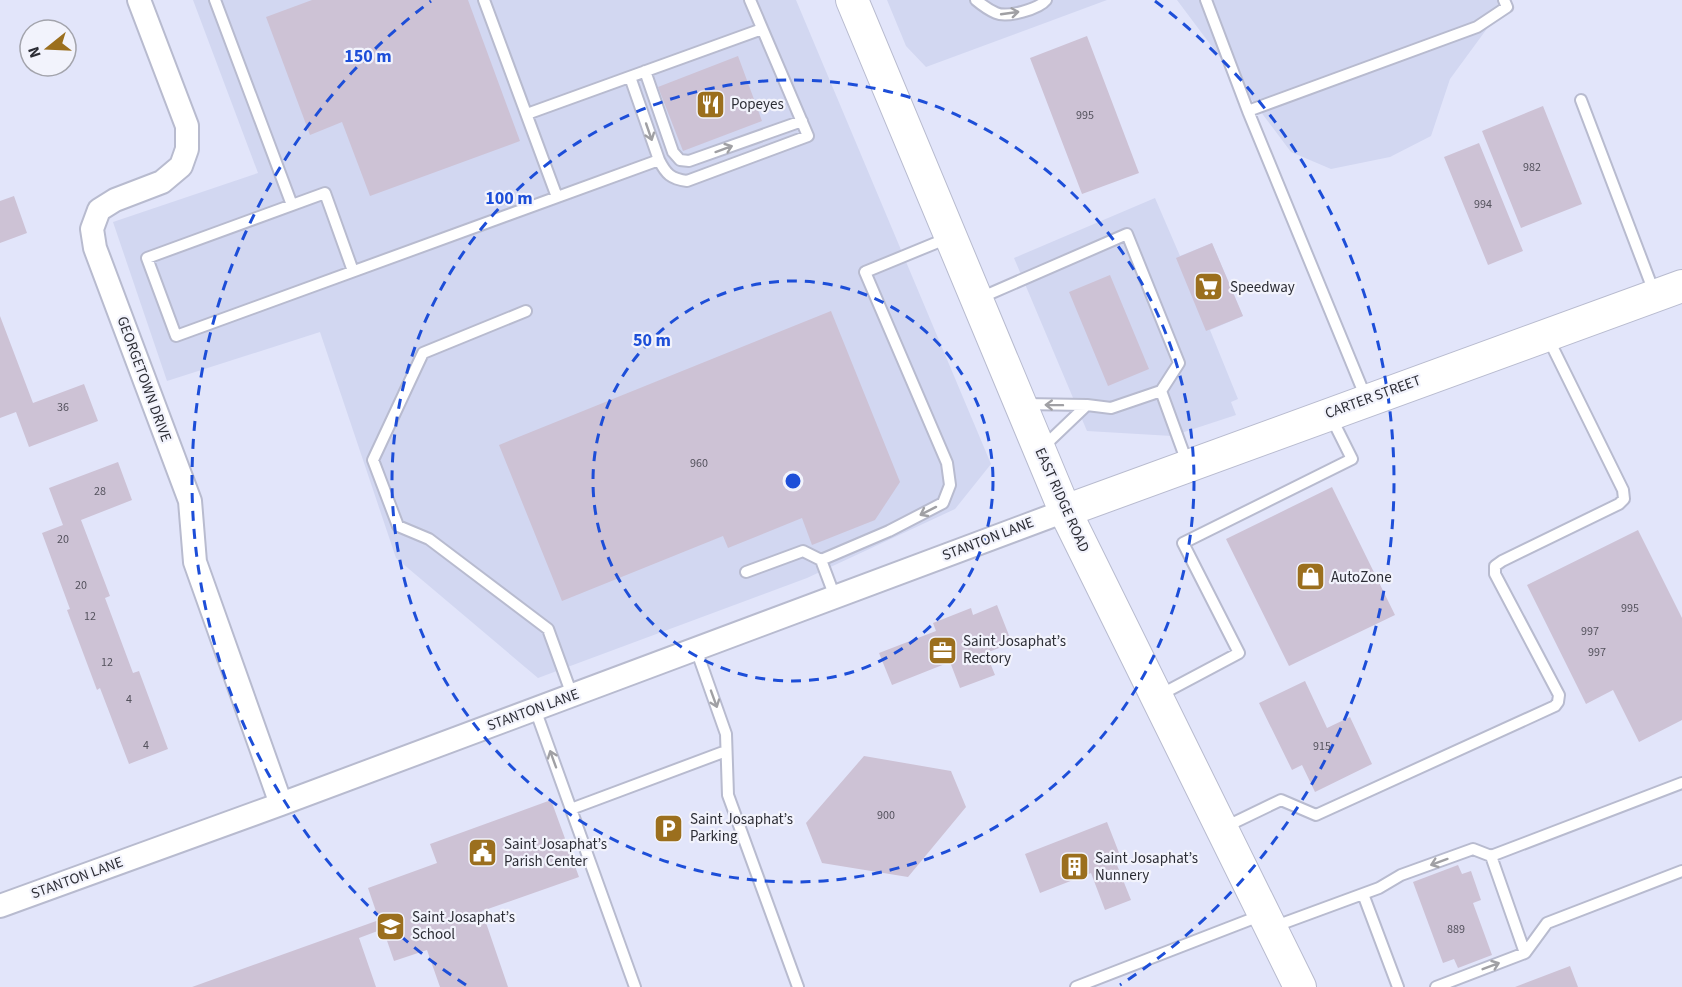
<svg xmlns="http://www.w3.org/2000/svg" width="1682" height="987" font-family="'Source Sans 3',sans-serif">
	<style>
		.built { fill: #d2d7f1 }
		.building { fill: #cdc2d5 }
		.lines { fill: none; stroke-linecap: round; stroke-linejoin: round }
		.service-casing { stroke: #b8bbcf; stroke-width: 14 }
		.minor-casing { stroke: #b8bbcf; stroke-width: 26 }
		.secondary-casing { stroke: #b8bbcf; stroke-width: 34 }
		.service { stroke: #fff; stroke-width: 10 }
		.minor { stroke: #fff; stroke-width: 22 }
		.secondary { stroke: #fff; stroke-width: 32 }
		.oneway { stroke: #a0a0a4 }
		.ring { fill: none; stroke: #1d4ed8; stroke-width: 3; stroke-dasharray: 10 8 }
		.labels { text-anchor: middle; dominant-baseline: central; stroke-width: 4.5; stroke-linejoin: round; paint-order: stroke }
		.number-label { font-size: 12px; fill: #54525d }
		.poi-label { font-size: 15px; fill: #2c2d35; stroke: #f2f3fc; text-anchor: start }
		.street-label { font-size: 15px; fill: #2c2d35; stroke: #f2f3fc }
		.centre { fill: #1d4ed8; stroke: #f2f3fc; stroke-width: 3 }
		.ring-label { font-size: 18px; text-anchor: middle; font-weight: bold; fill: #1d4ed8; stroke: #f2f3fc; stroke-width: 4.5; stroke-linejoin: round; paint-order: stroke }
	</style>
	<rect width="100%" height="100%" fill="#e2e5fa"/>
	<path class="built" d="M193,0H796L991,464L955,509L807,578L538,678L396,558L320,332L167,381L113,222L258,173Z
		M887,0H1107L926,67L906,46Z
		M1177,0H1508L1450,79L1431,136L1390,157L1331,169L1291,152Z
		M1155,198L1180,256L1212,243L1243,316L1210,330L1238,399L1231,402L1236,415L1172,436L1087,431L1014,258Z"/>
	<path class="building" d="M312,0H468L520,141L370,196L342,122L310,135L266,17Z
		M1087,36L1139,173L1082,194L1030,58Z
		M738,56L762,121L683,151L658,87Z
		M1543,106L1582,204L1521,228L1482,131Z
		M1479,143L1523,251L1488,265L1444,157Z
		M14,196L27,233L0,243V201Z
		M1212,243L1243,316L1206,331L1176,258Z
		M1110,275L1149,369L1108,386L1069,292Z
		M831,311L900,482L875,520L812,545L802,518L728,548L723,536L562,601L499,445Z
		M0,316L33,403L84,384L98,421L29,447L16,412L0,418Z
		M118,462L132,500L81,520L110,596L105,598L133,673L139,671L168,749L129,764L100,688L97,690L67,610L70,609L42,533L63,525L49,488Z
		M1332,487L1395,615L1289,666L1226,539Z
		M1638,530L1682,618V720L1639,742L1613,690L1586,704L1527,585Z
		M997,605L1012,643L986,653L995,675L960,688L950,662L892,685L879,653L936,631L933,623L971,608L973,615Z
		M1305,681L1327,728L1350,717L1372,764L1315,792L1302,765L1292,770L1259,703Z
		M864,756L951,771L966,807L908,877L822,863L806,823Z
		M551,800L579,877L482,911L508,987H440L427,950L394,961L383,929L359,938L376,987H192L379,920L368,888L437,863L430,844Z
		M1107,822L1123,863L1117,865L1131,900L1105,910L1091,873L1040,893L1025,854Z
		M1458,865L1462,874L1471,871L1481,900L1473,903L1492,955L1458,968L1454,959L1443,963L1413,882Z
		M1570,966L1578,987H1515Z"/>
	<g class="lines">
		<defs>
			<path id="service" d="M215,0L292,205
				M484,0L557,197
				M976,0C982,5 989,10 996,13C1007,18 1039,9 1046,0
				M1206,0L1248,111L1366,398
				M645,71L673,152L680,160L689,161L802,121
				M630,77L659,160C666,174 671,179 687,181L808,136L750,0
				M1581,100L1654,292
				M1248,111L1477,27L1507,7L1504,0
				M527,114L762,29
				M353,271L325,193L147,258L176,336L659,160
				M980,298L1127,234L1179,363L1161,391L1111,408L1087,405L1023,404
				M526,311L423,353L373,460L398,526L429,539L548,629L572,695
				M1161,391L1188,465
				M1042,448L1087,405
				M821,560L889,531L943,503L950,485L947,463L865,272L948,238
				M746,572L803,551L821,560L835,597
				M696,649L726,734L728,795L798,987
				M1160,695L1239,653L1183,543L1352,459L1331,417
				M535,709L635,987
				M571,809L726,751
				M1225,827L1281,800L1316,815L1555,706L1558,702L1559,695L1495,574V566L1502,561L1619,504L1624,499L1623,490L1548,338
				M1491,856L1682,783
				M1363,894L1398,987
				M1273,927L1379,888L1401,875L1473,849L1491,856L1525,953L1436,987
				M1525,953L1547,923L1682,871
				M1076,987L1262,915"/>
			<path id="minor" d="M139,0L187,126V149L181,166L162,182L115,200L99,210L92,229L95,248L190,501L195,562L281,804
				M0,906L281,804L1065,511"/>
			<path id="secondary" d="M852,0L1065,511L1300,987
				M1065,511L1682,286"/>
		</defs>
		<use href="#service" class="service-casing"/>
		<use href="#minor" class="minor-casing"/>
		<use href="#secondary" class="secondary-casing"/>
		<use href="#service" class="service"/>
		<use href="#minor" class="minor"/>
		<use href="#secondary" class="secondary"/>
	</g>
	<defs><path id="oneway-shaft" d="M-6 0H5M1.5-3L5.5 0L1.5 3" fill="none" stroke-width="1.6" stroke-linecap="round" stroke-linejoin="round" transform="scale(1.5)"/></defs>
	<g class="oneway">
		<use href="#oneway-shaft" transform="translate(1010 13) rotate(-8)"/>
		<use href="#oneway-shaft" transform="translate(649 132) rotate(71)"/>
		<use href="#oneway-shaft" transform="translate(724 149) rotate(-20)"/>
		<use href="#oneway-shaft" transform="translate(1054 405) rotate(-179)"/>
		<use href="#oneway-shaft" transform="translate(928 511) rotate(153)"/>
		<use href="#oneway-shaft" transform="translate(714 699) rotate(70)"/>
		<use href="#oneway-shaft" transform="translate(553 759) rotate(-110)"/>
		<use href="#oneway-shaft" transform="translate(1439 862) rotate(160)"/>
		<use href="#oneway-shaft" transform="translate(1491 966) rotate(-21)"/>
	</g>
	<g class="ring">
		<circle cx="793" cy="481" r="200"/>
		<circle cx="793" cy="481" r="401"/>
		<path d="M466 985A601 601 0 0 1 431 1M1155 1A601 601 0 0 1 1120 985"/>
	</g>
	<defs>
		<symbol id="restaurant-square" viewBox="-11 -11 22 22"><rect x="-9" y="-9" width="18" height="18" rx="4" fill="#9b6f1e" stroke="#f2f3fc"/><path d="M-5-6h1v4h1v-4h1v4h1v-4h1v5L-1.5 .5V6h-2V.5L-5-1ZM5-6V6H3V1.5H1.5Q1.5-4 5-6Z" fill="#fff"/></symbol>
		<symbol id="supermarket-square" viewBox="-11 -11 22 22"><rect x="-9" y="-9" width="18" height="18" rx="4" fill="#9b6f1e" stroke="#f2f3fc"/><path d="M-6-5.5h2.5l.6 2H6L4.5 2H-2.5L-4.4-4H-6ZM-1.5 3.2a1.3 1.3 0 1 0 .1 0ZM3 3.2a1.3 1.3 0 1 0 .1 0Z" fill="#fff"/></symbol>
		<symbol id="shop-square" viewBox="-11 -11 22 22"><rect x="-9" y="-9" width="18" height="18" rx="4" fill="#9b6f1e" stroke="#f2f3fc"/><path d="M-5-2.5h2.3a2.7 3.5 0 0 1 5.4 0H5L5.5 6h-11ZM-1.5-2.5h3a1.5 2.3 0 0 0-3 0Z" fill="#fff"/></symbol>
		<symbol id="office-square" viewBox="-11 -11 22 22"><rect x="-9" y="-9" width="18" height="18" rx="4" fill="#9b6f1e" stroke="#f2f3fc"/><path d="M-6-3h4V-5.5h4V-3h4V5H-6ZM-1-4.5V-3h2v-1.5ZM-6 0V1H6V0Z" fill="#fff"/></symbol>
		<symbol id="parking-square" viewBox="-11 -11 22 22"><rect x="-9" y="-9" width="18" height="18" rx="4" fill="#9b6f1e" stroke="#f2f3fc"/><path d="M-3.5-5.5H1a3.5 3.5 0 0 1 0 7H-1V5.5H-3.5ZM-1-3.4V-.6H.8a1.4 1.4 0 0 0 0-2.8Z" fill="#fff"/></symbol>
		<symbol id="civic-square" viewBox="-11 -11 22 22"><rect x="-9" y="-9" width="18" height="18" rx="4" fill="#9b6f1e" stroke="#f2f3fc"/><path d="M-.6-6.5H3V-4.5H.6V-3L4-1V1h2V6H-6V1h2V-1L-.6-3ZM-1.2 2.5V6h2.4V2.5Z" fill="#fff"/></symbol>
		<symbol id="building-square" viewBox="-11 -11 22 22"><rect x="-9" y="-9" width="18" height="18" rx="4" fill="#9b6f1e" stroke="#f2f3fc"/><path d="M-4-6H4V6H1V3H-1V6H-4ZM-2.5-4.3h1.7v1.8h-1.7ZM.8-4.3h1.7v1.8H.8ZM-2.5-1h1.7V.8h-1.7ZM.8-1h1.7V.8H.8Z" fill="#fff"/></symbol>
		<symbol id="school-square" viewBox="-11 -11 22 22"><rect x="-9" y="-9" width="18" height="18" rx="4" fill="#9b6f1e" stroke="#f2f3fc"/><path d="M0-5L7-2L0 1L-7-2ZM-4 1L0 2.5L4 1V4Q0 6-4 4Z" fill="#fff"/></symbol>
	</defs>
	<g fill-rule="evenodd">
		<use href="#restaurant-square" x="694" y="88" width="33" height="33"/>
		<use href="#supermarket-square" x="1192" y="270" width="33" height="33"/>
		<use href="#shop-square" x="1294" y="560" width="33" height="33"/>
		<use href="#office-square" x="926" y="634" width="33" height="33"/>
		<use href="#parking-square" x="652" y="812" width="33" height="33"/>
		<use href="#civic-square" x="466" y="836" width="33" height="33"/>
		<use href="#building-square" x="1058" y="850" width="33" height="33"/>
		<use href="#school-square" x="374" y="910" width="33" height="33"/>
	</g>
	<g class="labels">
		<g class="number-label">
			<text x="1085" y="115">995</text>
			<text x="1532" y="167">982</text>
			<text x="1483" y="204">994</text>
			<text x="63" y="407">36</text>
			<text x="699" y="463">960</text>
			<text x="100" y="491">28</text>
			<text x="63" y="539">20</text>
			<text x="81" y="585">20</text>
			<text x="1630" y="608">995</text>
			<text x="90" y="616">12</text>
			<text x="1590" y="631">997</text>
			<text x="1597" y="652">997</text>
			<text x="107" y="662">12</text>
			<text x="129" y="699">4</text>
			<text x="146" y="745">4</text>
			<text x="1322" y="746">915</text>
			<text x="886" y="815">900</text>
			<text x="1456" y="929">889</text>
		</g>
		<g class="poi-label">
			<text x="731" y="104">Popeyes</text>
			<text x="1230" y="287">Speedway</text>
			<text x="1331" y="577">AutoZone</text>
			<text x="963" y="641">Saint Josaphat’s<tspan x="963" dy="17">Rectory</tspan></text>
			<text x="690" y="819">Saint Josaphat’s<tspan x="690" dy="17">Parking</tspan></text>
			<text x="504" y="844">Saint Josaphat’s<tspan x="504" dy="17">Parish Center</tspan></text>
			<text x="1095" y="858">Saint Josaphat’s<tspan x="1095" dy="17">Nunnery</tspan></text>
			<text x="412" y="917">Saint Josaphat’s<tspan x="412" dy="17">School</tspan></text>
		</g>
		<g class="street-label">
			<text transform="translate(144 379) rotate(70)">GEORGETOWN DRIVE</text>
			<text transform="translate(1373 397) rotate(-20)">CARTER STREET</text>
			<text transform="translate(1062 500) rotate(66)">EAST RIDGE ROAD</text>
			<text transform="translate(988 539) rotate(-21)">STANTON LANE</text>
			<text transform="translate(533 710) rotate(-20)">STANTON LANE</text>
			<text transform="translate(77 878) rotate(-20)">STANTON LANE</text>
		</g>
	</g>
	<circle cx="793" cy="481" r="9" class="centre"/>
	<g class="ring-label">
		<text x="368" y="62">150 m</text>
		<text x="509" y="204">100 m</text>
		<text x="652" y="346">50 m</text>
	</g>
	<g transform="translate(48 48) rotate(252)"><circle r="28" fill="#f2f3fc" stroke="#a3a4ac" stroke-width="1.5"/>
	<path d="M0-4.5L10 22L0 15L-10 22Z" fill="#9b6f1e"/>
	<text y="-9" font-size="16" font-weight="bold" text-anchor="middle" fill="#2c2d35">N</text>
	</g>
</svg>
